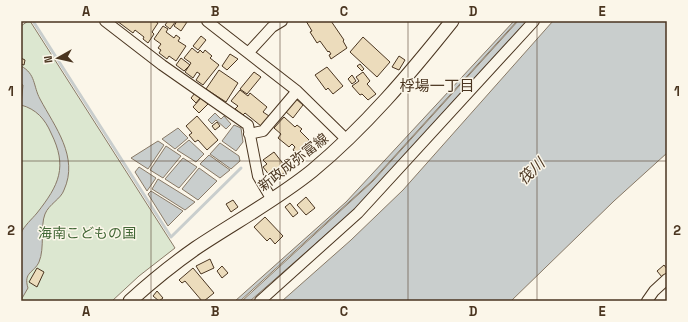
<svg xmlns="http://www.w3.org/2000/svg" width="688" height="322" font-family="'Space Grotesk','Noto Sans JP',sans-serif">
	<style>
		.green { fill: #dce7d0; stroke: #887966 }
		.water { fill: #c9cecd; stroke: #887966 }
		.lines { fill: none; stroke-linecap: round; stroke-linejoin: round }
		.stream { stroke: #c9cecd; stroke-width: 3 }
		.building { fill: #ecdcbc; stroke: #4a3520 }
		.street-casing { stroke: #4a3520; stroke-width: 12 }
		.secondary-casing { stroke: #4a3520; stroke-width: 15 }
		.street { stroke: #fbf6e9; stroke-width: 10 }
		.secondary { stroke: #fbf6e9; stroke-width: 13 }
		.grid { fill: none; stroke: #4a3520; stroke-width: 1; stroke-opacity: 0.55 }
		.labels { text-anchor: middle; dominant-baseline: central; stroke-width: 3; stroke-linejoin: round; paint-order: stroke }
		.street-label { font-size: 14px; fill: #4a3520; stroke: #fbf6e9 }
		.park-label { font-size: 14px; fill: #436837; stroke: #fbf6e9 }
		.neighbourhood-label { font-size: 15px; fill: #4a3520; stroke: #fbf6e9 }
		.water-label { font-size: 15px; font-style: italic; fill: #4a3520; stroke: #fbf6e9 }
		.neatline { fill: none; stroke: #4a3520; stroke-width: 1.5 }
		.grid-label { font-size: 13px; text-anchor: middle; font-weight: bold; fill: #4a3520 }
	</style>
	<rect width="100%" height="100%" fill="#fbf6e9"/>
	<path class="green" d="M28,21H30L175,248L139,276L112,301H21V26Z"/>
	<path class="water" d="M514,21H517L372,181L240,301H235L346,202Z
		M518,21H527L353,211L250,301H242L373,181Z
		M553,21H667V153L614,201L511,301H282L351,240L403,190Z
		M21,66C36,74 33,86 40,99C55,127 79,157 64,190C61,199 49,204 45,214C40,226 45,248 39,262C34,273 23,272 28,288L21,300C21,289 19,239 21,233C24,226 32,219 37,213C59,185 68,167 51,133C45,119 36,109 21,105L23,85L21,84Z
		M215,113L221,119L224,116L231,124L226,129L216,120L212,124L208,120Z
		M234,125L241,128L243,142L236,151L222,141Z
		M178,128L188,138L175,149L162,139Z
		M189,140L204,154L196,162L177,150Z
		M158,141L164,145L148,169L131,158Z
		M220,143L239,156L240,161L231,169L210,154Z
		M166,146L181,156L163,178L150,170Z
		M209,155L230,170L220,178L200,164Z
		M183,158L197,167L179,188L165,179Z
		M139,167L156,178L147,191L135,172Z
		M199,168L217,181L198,200L182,189Z
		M158,179L195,202L185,210L152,189Z
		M151,191L183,211L168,226L148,194Z"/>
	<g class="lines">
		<path class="stream" d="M33,21L171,237L241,168"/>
	</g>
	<path class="building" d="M117,21H155L158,23L152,32L154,34L148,43L143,39L144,37L135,30L133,33Z
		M168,21H176L170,29L165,25Z
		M177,21L187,22L181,31L174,26Z
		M306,21H331L344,40L343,41L347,48L331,59L329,55L331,54L329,51L328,52L320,41L317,43L310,32L312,31Z
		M163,26L168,29L166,32L174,38L176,35L180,38L178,41L186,46L176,61L169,56L167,59L159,53L161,50L158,48L161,44L154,39Z
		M201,36L206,40L198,50L193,46Z
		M363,37L390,62L377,77L350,52Z
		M192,48L198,53L200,50L203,53L205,50L212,56L210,58L219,65L203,85L196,80L200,74L197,72L193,78L185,72L191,63L184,58Z
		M230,54L238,59L227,70L222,66Z
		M399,56L405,60L399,70L392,67Z
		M21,58L25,60L24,65L21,64Z
		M181,58L190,65L184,71L176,65Z
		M360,64L364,69L362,71L357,66Z
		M327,67L343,86L333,94L328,88L326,90L315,75Z
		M219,70L238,83L226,102L206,89Z
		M254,72L261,77L247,94L240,89Z
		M363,72L370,81L367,84L376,94L368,100L362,94L360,95L352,86L359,81L356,77Z
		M352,75L356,81L352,84L348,79Z
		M240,90L248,96L250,93L267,107L263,112L269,116L261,126L245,113L243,115L235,109L238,106L231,101Z
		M195,93L200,98L196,103L191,98Z
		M201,98L208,104L199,113L193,107Z
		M295,98L303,105L293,118L285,111Z
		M197,116L218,140L207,150L198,140L195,142L189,135L192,133L186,126Z
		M284,117L295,127L297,125L302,129L300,131L309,140L297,153L293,150L295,147L292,144L289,147L278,138L281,134L274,128Z
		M217,122L220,126L215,130L212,126Z
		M274,152L288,170L277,178L273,174L270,176L263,167L267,164L263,160Z
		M306,197L315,208L306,215L297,205Z
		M233,200L238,207L231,212L226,204Z
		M290,203L298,213L293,217L285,207Z
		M265,217L283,236L275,244L270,238L267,241L254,227Z
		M210,259L214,268L201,274L196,266Z
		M664,265L667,269V272L662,277L657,271Z
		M222,266L228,273L222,278L217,271Z
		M37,268L44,272L37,287L29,282Z
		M193,268L214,293L204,301H202L185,281L182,283L179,280Z
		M157,291L163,298L159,301L153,296Z"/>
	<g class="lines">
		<defs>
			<path id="street" d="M105,21L162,65L248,125L258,176L272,200
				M207,21L297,91L347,140
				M249,52L272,27L282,21
				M249,134L263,131L297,91
				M260,301L358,213L534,21
				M647,301L654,291L667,279"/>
			<path id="secondary" d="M130,301C151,282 173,264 196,248C235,222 276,200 312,171C365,127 409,75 452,21"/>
		</defs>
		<use href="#street" class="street-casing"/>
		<use href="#secondary" class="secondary-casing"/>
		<use href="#street" class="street"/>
		<use href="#secondary" class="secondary"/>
	</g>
	<path class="grid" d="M151,21V301M280,21V301M408,21V301M537,21V301M21,161H667"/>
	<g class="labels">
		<g class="street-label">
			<text transform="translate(293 162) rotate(-38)">新政成弥富線</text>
		</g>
		<g class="park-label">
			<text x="87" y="233">海南こどもの国</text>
		</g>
		<g class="neighbourhood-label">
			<text x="437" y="85">桴場一丁目</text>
		</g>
		<g class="water-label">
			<text transform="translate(531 171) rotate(-44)">筏川</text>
		</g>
	</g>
	<rect width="688" height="322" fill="none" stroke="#fbf6e9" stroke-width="44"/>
	<g transform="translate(58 58) rotate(262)" stroke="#fbf6e9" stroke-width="3" paint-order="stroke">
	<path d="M0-3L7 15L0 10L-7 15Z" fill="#4a3520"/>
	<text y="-6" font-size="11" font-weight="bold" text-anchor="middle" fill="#4a3520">N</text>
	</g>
	<rect x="22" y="22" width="644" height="278" class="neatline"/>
	<g class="grid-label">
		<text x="86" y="16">A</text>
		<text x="215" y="16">B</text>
		<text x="344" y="16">C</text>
		<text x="473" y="16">D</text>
		<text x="602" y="16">E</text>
		<text x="11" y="96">1</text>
		<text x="677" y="96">1</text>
		<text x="11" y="235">2</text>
		<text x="677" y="235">2</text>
		<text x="86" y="316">A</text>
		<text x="215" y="316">B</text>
		<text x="344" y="316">C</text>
		<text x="473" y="316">D</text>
		<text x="602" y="316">E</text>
	</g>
</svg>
